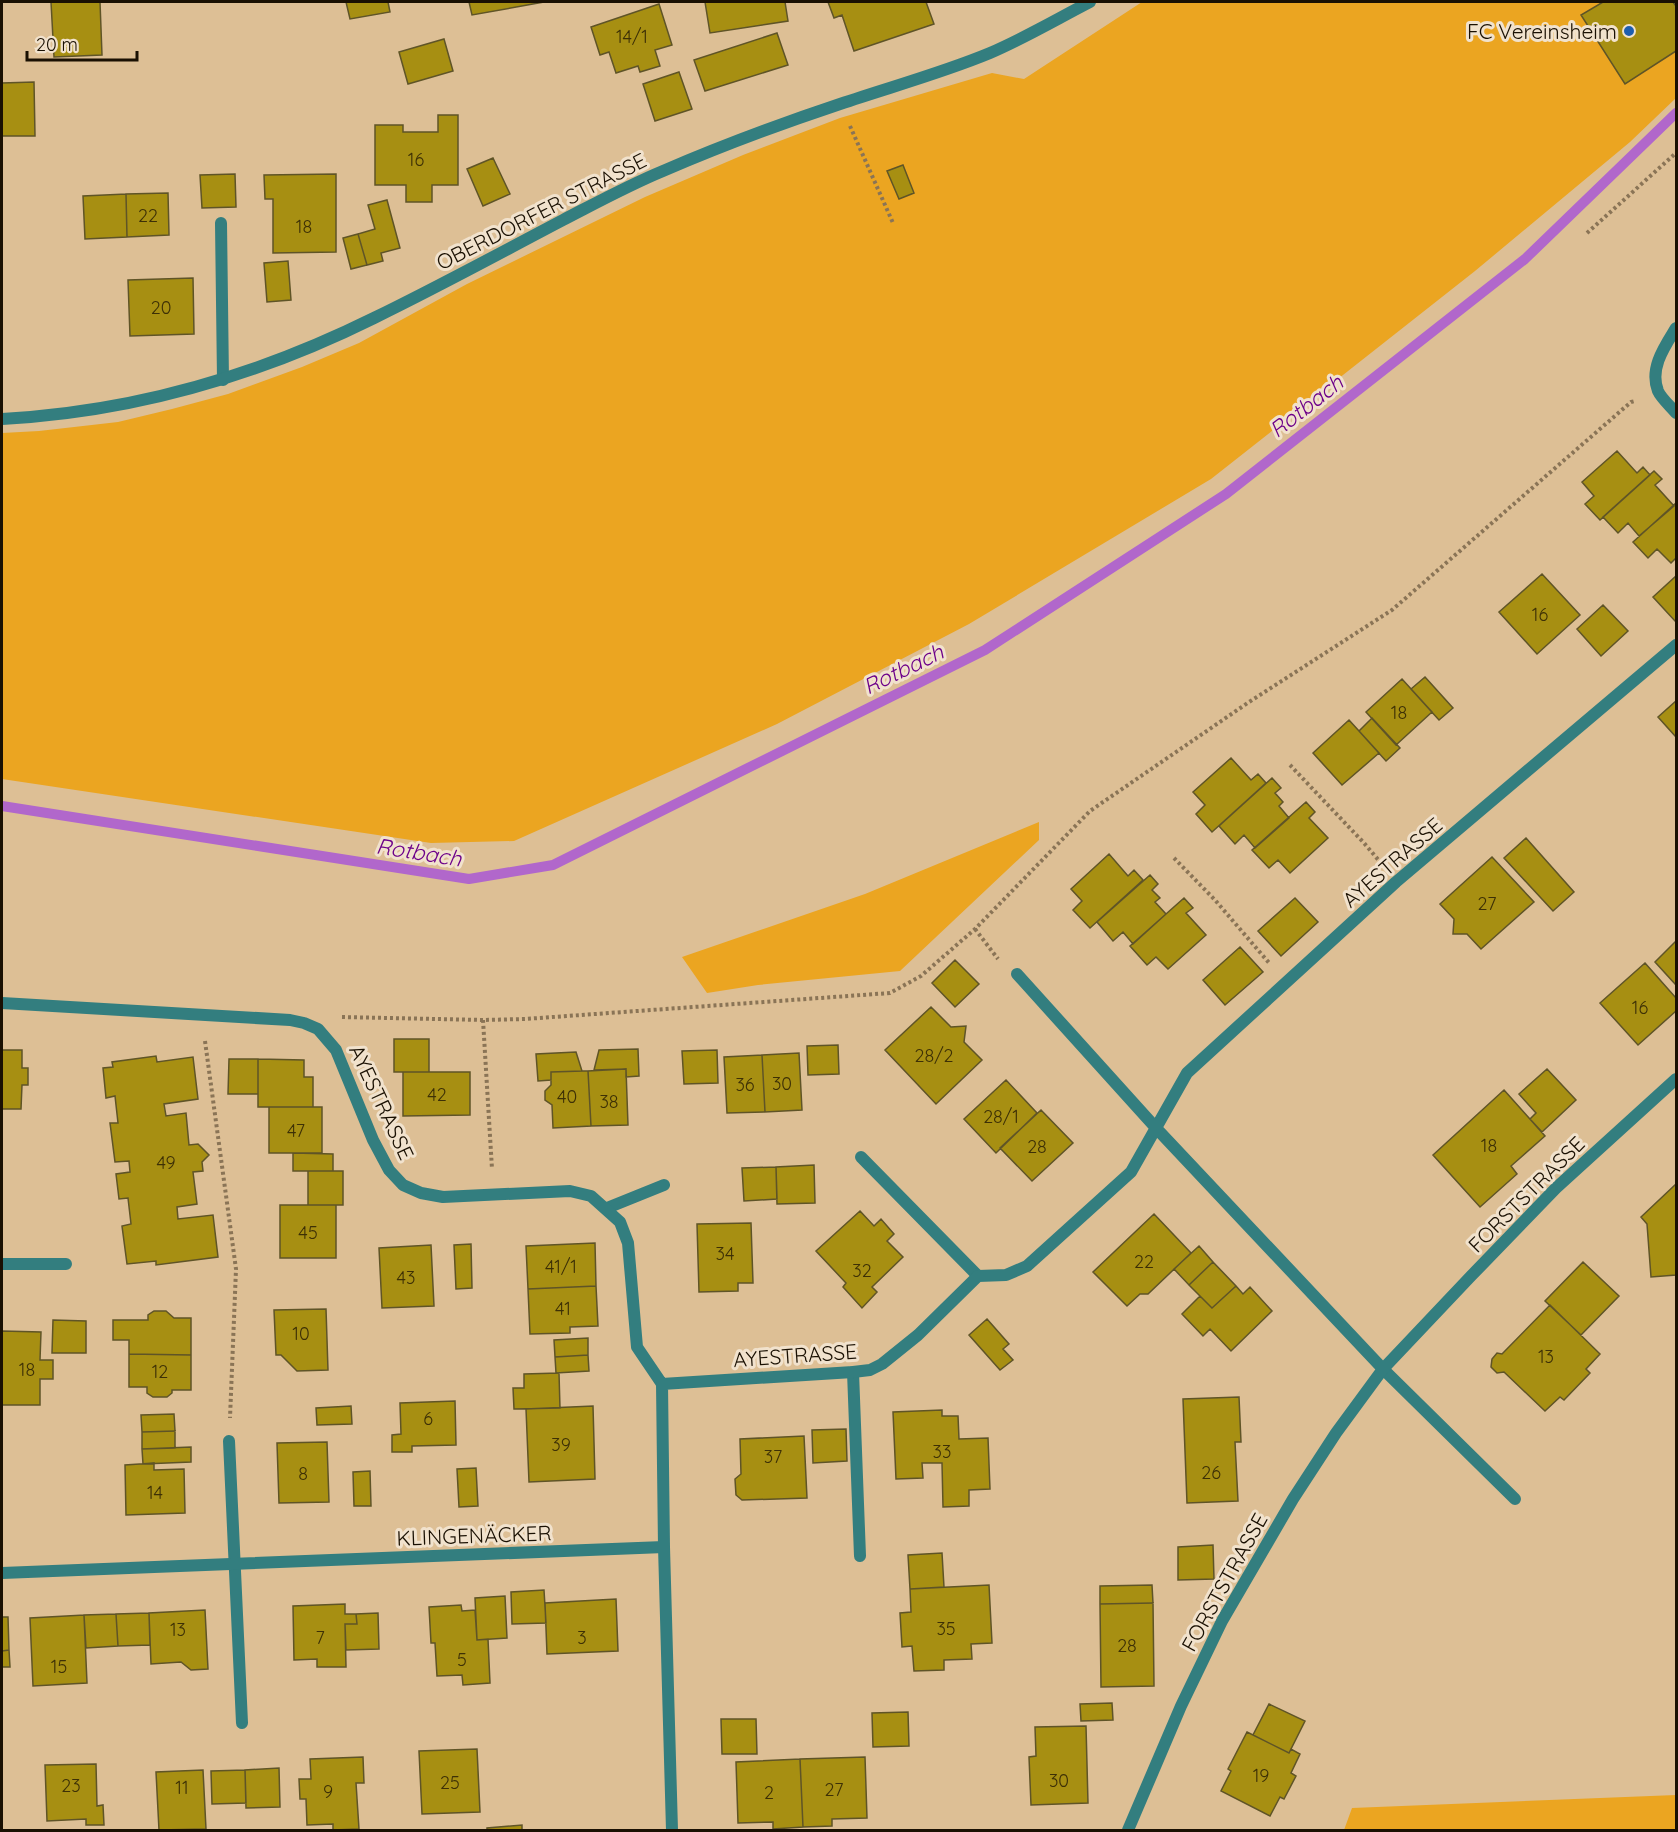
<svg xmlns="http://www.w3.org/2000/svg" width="1678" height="1832" font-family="Quicksand,sans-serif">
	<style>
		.green { fill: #eba521 }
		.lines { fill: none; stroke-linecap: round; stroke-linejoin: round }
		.stream { stroke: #b167cb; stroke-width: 10 }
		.building { fill: #a78f12; stroke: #5f5427; stroke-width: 1.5 }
		.path { stroke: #8a7456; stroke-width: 4; stroke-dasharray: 3 3; stroke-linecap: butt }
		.lane { stroke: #337e7f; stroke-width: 12 }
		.street { stroke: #337e7f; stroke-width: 12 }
		.poi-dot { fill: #1e5eaf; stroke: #f1e2cd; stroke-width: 2 }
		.labels { text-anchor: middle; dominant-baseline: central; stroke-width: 6; stroke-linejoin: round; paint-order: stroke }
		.number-label { font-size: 18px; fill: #3d3006 }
		.poi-label { font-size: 21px; fill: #1a1002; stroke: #f1e2cd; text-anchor: end }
		.street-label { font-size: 21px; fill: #1a1002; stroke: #f1e2cd }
		.water-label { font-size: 22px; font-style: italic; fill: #6d0189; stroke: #f1e2cd }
	</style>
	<rect width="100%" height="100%" fill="#ddbf95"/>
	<path class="green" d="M1142,2H1676V98L1630,142L1475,271L1211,479L969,624L777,724L514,841L431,843L2,779V433L39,431L118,422L172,409L228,394L302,367L359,343L467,284L645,197L743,155L840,118L992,73L1024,79Z
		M1039,822V840L900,971L758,985L707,993L682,957L865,894Z
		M1676,1795V1830H1344L1352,1808Z"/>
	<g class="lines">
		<path class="stream" d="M2,806L469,879L553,865L985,650L1226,494L1525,259L1676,113"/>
	</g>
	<path class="building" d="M51,2H100L102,55L54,57Z
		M346,2H388L390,12L350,19Z
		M469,2H544L472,15Z
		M705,2H785L788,21L710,33Z
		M828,2H926L934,24L854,51L842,15L834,18Z
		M1603,2H1673L1676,6V51L1625,84L1581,15Z
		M659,4L672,45L655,50L660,66L640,72L638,66L616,73L609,52L600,55L591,27Z
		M777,33L788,65L705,91L694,60Z
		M444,39L453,71L408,84L399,52Z
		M679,72L692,109L655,121L643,84Z
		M34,82L35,136H2V83Z
		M438,115H458V185H432V202H406V185H375V125H403V132H438Z
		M493,158L510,194L483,206L467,169Z
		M903,165L914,193L899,199L887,171Z
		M235,174L236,207L202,208L200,175Z
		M336,174V252L273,253V199H265L264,175Z
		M168,193L169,235L127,237L126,194Z
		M126,194L127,237L85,239L83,196Z
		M387,200L400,248L381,253L383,261L367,265L358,234L375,229L368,205Z
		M358,234L367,265L351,269L343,238Z
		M288,261L291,300L267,302L264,263Z
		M193,278L194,334L130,336L128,280Z
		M1617,451L1637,473L1643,467L1650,475L1600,520L1585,504L1594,496L1582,482Z
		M1654,471L1662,479L1655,485L1674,506L1639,536L1628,523L1618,533L1603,517Z
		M1676,503V558L1671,563L1657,549L1648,558L1633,542Z
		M1542,574L1580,615L1537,654L1499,612Z
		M1676,576V620L1675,621L1653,597Z
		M1603,605L1628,631L1601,656L1577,629Z
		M1425,677L1453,708L1439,720L1411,689Z
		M1402,679L1432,712L1396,745L1366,712Z
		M1676,701V737L1658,717Z
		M1372,718L1400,748L1386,761L1359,731Z
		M1349,720L1379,753L1342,785L1313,753Z
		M1231,758L1251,780L1258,774L1266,783L1212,832L1196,814L1205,805L1193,792Z
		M1272,778L1281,788L1275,793L1283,802L1279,806L1289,818L1255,848L1244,835L1235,844L1219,826Z
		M1306,802L1315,812L1309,818L1328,838L1290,873L1278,860L1269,868L1252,850Z
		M1526,838L1574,892L1553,911L1504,858Z
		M1109,854L1128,876L1134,870L1143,880L1090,928L1073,910L1082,901L1071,889Z
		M1492,857L1534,902L1481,949L1467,934H1453L1454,919L1440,904Z
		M1150,875L1158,884L1152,890L1160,898L1155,902L1166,914L1133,944L1123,932L1113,941L1097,922Z
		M1184,898L1193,908L1186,913L1206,935L1168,969L1156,957L1147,965L1130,946Z
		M1295,898L1318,922L1281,956L1258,931Z
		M1676,941V985L1655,962Z
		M1240,947L1263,972L1225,1005L1203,980Z
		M955,960L979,984L955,1007L932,983Z
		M1645,963L1676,998V1011L1638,1045L1600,1003Z
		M931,1007L951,1027L966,1026L964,1042L982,1060L936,1104L885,1050Z
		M394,1039H429V1072H394Z
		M838,1045L839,1074L808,1075L807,1046Z
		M638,1049L639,1076L626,1077V1069L594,1070L599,1050Z
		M2,1050H22V1068H28V1085H22L21,1109H2Z
		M717,1050L718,1083L684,1084L682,1051Z
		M576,1052L582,1071L551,1072V1080L538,1081L536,1054Z
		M799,1053L802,1110L765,1112L762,1055Z
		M762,1055L765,1112L727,1113L724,1057Z
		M156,1056L157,1062L193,1057L198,1099L164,1104L166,1116L186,1113L189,1145L198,1144L209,1155L202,1162L203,1171L193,1172L197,1204L177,1207L178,1219L213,1215L218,1257L156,1265V1261L127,1264L122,1226L131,1224L128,1198L119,1199L116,1174L130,1172L129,1161L115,1162L110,1123H118L115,1096L106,1098L103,1068L113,1067L112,1062Z
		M229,1059H258V1094H228Z
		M258,1059L304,1060V1077H313V1107H258Z
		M626,1069L628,1125L591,1126L588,1071Z
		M1547,1069L1576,1100L1542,1132L1530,1119L1536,1113L1519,1094Z
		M582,1071H588L591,1126L553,1128L552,1105L545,1100V1091L551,1085V1072Z
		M403,1072H470V1115L403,1116Z
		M1006,1080L1037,1113L996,1153L964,1119Z
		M1504,1090L1545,1136L1511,1166L1517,1174L1480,1207L1433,1155Z
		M269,1107H322V1153H269Z
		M1041,1110L1073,1143L1032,1181L1000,1148Z
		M293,1153L333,1154V1171H293Z
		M814,1165L815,1203L777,1204L776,1167Z
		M776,1167L777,1199L744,1201L742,1168Z
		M308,1171H343V1205H308Z
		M1676,1184V1275L1651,1277L1647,1224L1641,1217Z
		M280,1205H336V1258H280Z
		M860,1211L874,1226L881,1219L894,1234L887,1241L903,1257L872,1287L877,1292L862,1308L843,1287L846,1283L816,1251Z
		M1154,1214L1191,1253L1148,1294H1140L1127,1306L1093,1272Z
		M751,1223L753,1283H738V1291L699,1292L697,1224Z
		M595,1243L596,1286L528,1289L526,1246Z
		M471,1244L472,1288L456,1289L454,1245Z
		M431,1245L434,1306L382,1308L379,1248Z
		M1199,1246L1213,1262L1189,1285L1174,1269Z
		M1213,1262L1236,1286L1212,1308L1189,1285Z
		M1583,1262L1619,1296L1581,1335L1545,1301Z
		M596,1286L598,1326L570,1327V1333L530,1334L528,1289Z
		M1236,1286L1243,1294L1250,1287L1272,1311L1231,1351L1210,1329L1203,1336L1182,1314L1200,1296L1212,1308Z
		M1550,1305L1600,1354L1586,1369L1590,1373L1564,1400L1560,1397L1545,1411L1504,1372L1497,1373L1491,1367L1492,1359L1497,1353L1502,1354Z
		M326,1309L328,1370L297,1371L281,1355H276L274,1310Z
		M154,1311H166L174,1318H191V1355L129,1354V1340H113V1320H148V1315Z
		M987,1319L1009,1344L1003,1349L1013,1360L1000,1370L969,1335Z
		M53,1320L86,1321V1353H52Z
		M2,1331L41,1332L40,1360H53V1379H40V1405H2Z
		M588,1338V1355L555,1357L554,1340Z
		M129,1354L191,1355V1390H172V1393L167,1397H153L147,1393V1387H129Z
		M588,1355L589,1371L556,1373L555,1357Z
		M559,1373L560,1408L514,1409L513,1388H524V1374Z
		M1239,1397L1241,1442H1235L1238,1501L1187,1503L1183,1399Z
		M455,1401L456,1445L412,1446V1452H392V1435L401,1434L400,1403Z
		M351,1406L352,1424L317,1425L316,1408Z
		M593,1406L595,1479L529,1482L526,1409Z
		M942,1410V1416H958L959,1439L988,1438L990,1489L969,1490V1506L943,1507L942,1463H922L923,1478L896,1479L893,1412Z
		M174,1414L175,1431L142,1432L141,1415Z
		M846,1429L847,1461L813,1463L812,1430Z
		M175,1431V1448L142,1449V1432Z
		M804,1436L807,1498L742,1500L736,1495L735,1479L741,1474L740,1439Z
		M327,1442L329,1502L279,1503L277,1443Z
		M191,1447V1462L143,1464L142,1449Z
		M154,1463V1470L184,1469L185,1513L126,1515L125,1465Z
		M476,1468L478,1506L459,1507L457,1469Z
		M370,1471L371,1506H354L353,1472Z
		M1213,1545L1214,1579L1178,1580V1547Z
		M942,1553L944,1587L910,1589L908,1555Z
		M989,1585L992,1643L971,1644L972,1659L944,1660V1670L914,1671L912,1646L902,1647L900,1613L911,1612L910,1589Z
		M1152,1585L1153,1603L1100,1604V1586Z
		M544,1590L546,1623L512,1624L511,1592Z
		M505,1596L507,1638L477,1640L475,1598Z
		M616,1599L618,1651L547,1654L545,1603Z
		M1153,1603L1154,1686L1101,1687L1100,1604Z
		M345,1604V1614H356L357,1624H345L346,1667H317V1659L294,1660L293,1606Z
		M461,1605L462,1611L475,1610L477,1640L488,1639L490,1683L463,1685L462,1675L437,1676L435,1643H431L429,1607Z
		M205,1610L208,1669L191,1670L181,1662L151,1664L149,1613Z
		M149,1613L150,1645L118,1646L116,1614Z
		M378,1613L379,1649L346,1650L345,1624H357L356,1614Z
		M116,1614L118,1646L86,1648L84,1615Z
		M84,1615L87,1683L33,1686L30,1618Z
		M2,1617H8L9,1650L2,1651Z
		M9,1650L10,1667H2V1651Z
		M1112,1703L1113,1720L1081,1721L1080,1704Z
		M1269,1704L1305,1721L1289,1753L1253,1735Z
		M908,1712L909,1746L873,1747L872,1713Z
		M721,1719H756L757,1754H722Z
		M1086,1726L1088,1803L1031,1805L1029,1757L1036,1756L1035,1727Z
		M1247,1732L1289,1753L1291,1749L1300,1754L1291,1773L1296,1776L1284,1799L1280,1797L1270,1816L1221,1791L1231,1771L1228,1769Z
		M477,1749L480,1812L422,1814L419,1751Z
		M363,1757L364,1783H356L359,1829L333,1830V1824L307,1825L306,1799H300L299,1779H311L310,1759Z
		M865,1757L867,1818L832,1819V1826L803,1827L800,1759Z
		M800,1759L803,1827L773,1829V1822L738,1823L736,1762Z
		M96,1764L97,1806L103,1805L104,1825H86V1819L47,1821L45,1765Z
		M279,1768L280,1807L246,1808L245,1770Z
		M203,1770L206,1829L159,1830L156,1772Z
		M245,1770L246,1803L212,1804L211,1771Z
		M522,1825V1830H487V1828Z"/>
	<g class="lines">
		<path class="path" d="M850,126L893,223
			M1587,233L1676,153
			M1290,765L1364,843L1381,863
			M1174,858L1215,900L1270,964
			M975,929L998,959
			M342,1017L483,1020L525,1019L890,993L921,976L975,929L1090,811L1249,702L1392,610L1631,402L1635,401
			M483,1020L492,1169
			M205,1041L236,1269L230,1418"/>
		<path class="lane" d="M221,223L223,380
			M861,1157L978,1276
			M607,1208L664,1185
			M2,1264H66
			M1383,1369L1515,1499
			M853,1372L860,1556
			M229,1441L242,1723"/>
		<path class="street" d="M1676,328C1665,346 1649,368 1658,391C1661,398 1671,407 1676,413
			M2,419C132,412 257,376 374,318C438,287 500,253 563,220C596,203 629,185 663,171C721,146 780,124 840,104C890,87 942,73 990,53C1025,38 1057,19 1090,2
			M1017,974L1156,1128L1383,1369
			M2,1003L290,1020L304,1023L318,1029L336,1050L373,1140L389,1170L403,1185L421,1193L443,1197L570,1191L591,1196L620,1222L628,1243L637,1347L662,1384L664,1547L672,1830
			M662,1384L853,1372L870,1370L882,1364L918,1335L978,1276L1006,1275L1027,1266L1131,1172L1187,1073L1396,882L1676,645
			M2,1573L664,1547
			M1128,1830L1181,1706L1222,1621L1293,1499L1336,1433L1383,1369L1471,1276L1556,1188L1676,1079"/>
	</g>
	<circle class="poi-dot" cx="1629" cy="31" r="6"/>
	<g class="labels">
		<g class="number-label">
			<text x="632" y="36">14/1</text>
			<text x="416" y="159">16</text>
			<text x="148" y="215">22</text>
			<text x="304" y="226">18</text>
			<text x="161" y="307">20</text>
			<text x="1540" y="614">16</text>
			<text x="1399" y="712">18</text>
			<text x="1487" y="903">27</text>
			<text x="1640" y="1007">16</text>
			<text x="934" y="1055">28/2</text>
			<text x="782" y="1083">30</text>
			<text x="745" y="1084">36</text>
			<text x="437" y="1094">42</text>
			<text x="567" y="1096">40</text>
			<text x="609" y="1101">38</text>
			<text x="1001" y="1116">28/1</text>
			<text x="296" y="1130">47</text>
			<text x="1489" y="1145">18</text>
			<text x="1037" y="1146">28</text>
			<text x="166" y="1162">49</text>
			<text x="308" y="1232">45</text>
			<text x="725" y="1253">34</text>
			<text x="1144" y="1261">22</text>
			<text x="561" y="1266">41/1</text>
			<text x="862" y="1270">32</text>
			<text x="406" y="1277">43</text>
			<text x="563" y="1308">41</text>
			<text x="301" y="1333">10</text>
			<text x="1546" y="1356">13</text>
			<text x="27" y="1369">18</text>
			<text x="160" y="1371">12</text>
			<text x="428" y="1418">6</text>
			<text x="561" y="1444">39</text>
			<text x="942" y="1451">33</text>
			<text x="773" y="1456">37</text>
			<text x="1211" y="1472">26</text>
			<text x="303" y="1473">8</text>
			<text x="155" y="1492">14</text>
			<text x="946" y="1628">35</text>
			<text x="178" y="1629">13</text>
			<text x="320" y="1637">7</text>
			<text x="582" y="1637">3</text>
			<text x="1127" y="1645">28</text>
			<text x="462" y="1659">5</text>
			<text x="59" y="1666">15</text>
			<text x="1261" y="1775">19</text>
			<text x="1059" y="1780">30</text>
			<text x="450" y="1782">25</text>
			<text x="71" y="1785">23</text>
			<text x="182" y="1787">11</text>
			<text x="834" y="1789">27</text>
			<text x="328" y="1791">9</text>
			<text x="769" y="1792">2</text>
		</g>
		<g class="poi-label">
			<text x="1617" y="31">FC Vereinsheim</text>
		</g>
		<g class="street-label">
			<text transform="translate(541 211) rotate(-27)">OBERDORFER STRASSE</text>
			<text transform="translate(1392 862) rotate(-41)">AYESTRASSE</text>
			<text transform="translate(382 1102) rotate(65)">AYESTRASSE</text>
			<text transform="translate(1526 1194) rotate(-45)">FORSTSTRASSE</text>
			<text transform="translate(795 1355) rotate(-4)">AYESTRASSE</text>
			<text transform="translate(474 1535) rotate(-2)">KLINGENÄCKER</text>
			<text transform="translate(1224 1582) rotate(-61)">FORSTSTRASSE</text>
		</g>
		<g class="water-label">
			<text transform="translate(1306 406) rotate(-38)">Rotbach</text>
			<text transform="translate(903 669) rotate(-26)">Rotbach</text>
			<text transform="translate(419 852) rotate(9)">Rotbach</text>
		</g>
	</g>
	<rect width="1678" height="1832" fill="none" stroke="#1a1002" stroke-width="6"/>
	<path d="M27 51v9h110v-9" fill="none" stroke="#1a1002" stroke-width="3"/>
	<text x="36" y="51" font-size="18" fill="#1a1002" stroke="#f1e2cd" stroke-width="4.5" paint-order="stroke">20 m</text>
</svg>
